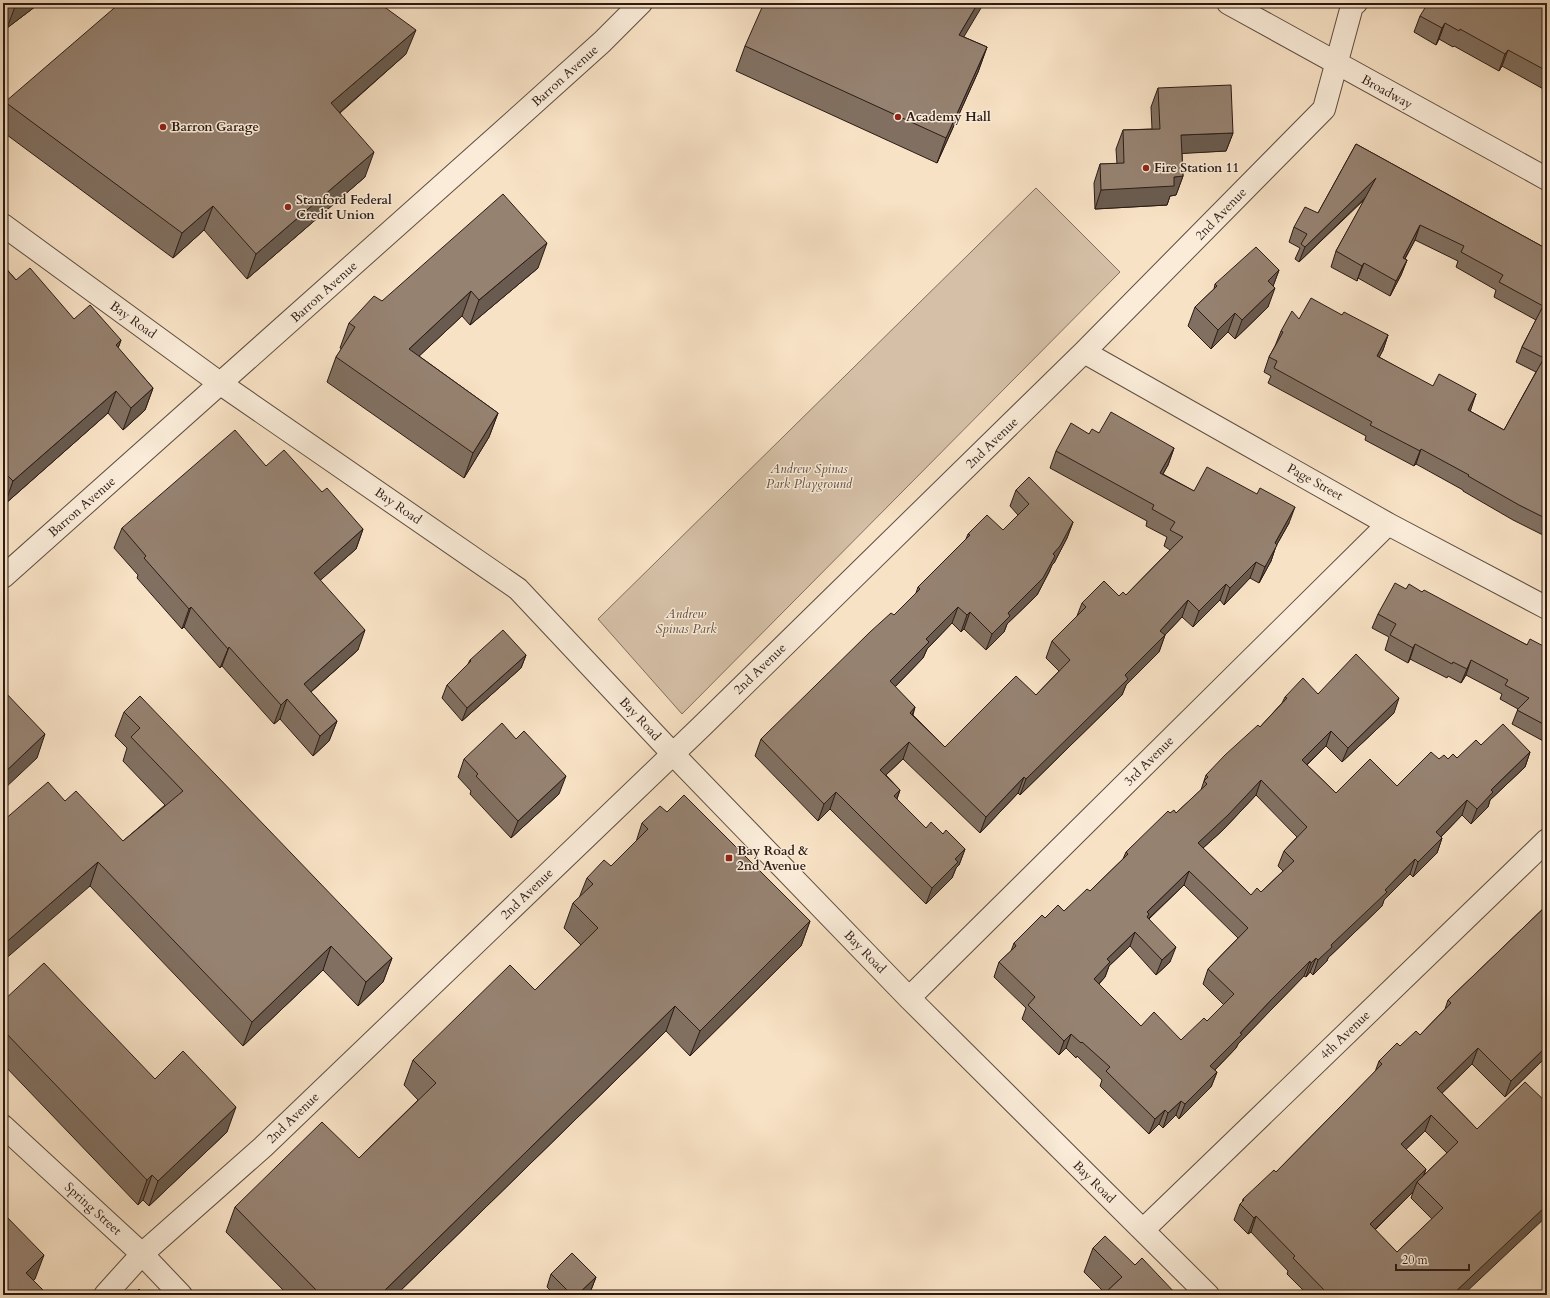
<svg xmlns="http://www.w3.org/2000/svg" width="1550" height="1298" font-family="Cardo,serif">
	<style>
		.green { fill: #d5c0a7; stroke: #806e5e }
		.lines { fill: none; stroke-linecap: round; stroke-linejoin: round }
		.minor-casing { stroke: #5f4d41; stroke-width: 24 }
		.minor { stroke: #faecd9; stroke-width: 22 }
		.wall { fill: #817061; stroke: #2c1b15; fill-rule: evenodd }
		.shaded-wall { fill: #695b4f; stroke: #2c1b15 }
		.building { fill: #968271; stroke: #2c1b15; fill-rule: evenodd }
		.poi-dot { fill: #8f2418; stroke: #faecd9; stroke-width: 1.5 }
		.labels { text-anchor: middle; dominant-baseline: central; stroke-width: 3; stroke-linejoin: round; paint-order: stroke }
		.street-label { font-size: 13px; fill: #2c1b15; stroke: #faecd9 }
		.poi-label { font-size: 13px; font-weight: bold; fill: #2c1b15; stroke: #faecd9; text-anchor: start }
		.park-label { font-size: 13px; font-style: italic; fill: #5f4d41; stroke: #faecd9 }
	</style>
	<rect width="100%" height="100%" fill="#f8e2c5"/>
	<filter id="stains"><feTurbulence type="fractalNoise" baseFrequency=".005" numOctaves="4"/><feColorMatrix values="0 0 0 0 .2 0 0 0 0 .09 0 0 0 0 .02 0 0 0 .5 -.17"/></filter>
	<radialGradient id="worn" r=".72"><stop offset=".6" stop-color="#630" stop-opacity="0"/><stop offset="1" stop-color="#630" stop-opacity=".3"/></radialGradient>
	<path class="green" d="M1036,188L1120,272L682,714L598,619Z"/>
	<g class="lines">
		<defs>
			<path id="minor" d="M1228,3L1547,179
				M3,225L221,384L518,589L673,754L909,998L1208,1295
				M1084,352L1388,524L1547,608
				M3,577L502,132L602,42L641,3
				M909,998L1388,524
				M3,1126L142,1254L181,1295
				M1143,1230L1547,840
				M105,1295L142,1254L263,1147L701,727L1084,352L1324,109L1352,6L1356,3"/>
		</defs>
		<use href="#minor" class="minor-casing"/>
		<use href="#minor" class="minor"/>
	</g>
	<path class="wall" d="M3,3H40L7,28L3,24Z
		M1547,3V91L1502,66L1499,71L1454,46L1453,47L1439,39L1436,45L1414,32L1420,16Z
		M964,37L987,47L978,72L937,163L736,71L745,46Z
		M406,54L340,113L365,177L247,279L204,230L173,258L3,132V108L5,102Z
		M1158,88L1233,133L1226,151L1182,153L1183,176L1176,195L1170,196L1167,205L1095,209L1094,183L1100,164H1117L1116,149L1123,130L1152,129L1151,107Z
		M1356,144L1547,249V537L1513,520L1463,491V490L1416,464L1414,466L1365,440L1366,436L1268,383L1271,376L1264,372L1269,357L1275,346L1281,331L1299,319L1342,315L1388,335L1383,350L1379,357L1471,409L1470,411L1504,430L1536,372L1516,362L1522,347L1536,320L1494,297L1496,290L1456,267L1458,261L1415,240L1405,259L1407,260L1401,275L1390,296L1358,278L1357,281L1331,267L1336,251L1365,199L1299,262L1295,259L1300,248L1289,242L1294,227L1318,213Z
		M3,265L16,280L74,319L121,340L118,348L153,388L145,410L123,430L108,413L5,504L3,502Z
		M538,268L470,325L462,316L419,356L498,413L489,437L464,478L327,382L336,357L342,349L340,348L349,323L382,301Z
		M1279,270L1273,286L1268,307L1235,339L1228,332L1211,349L1188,326L1195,307L1214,289L1215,284Z
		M1099,433L1174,448L1168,465L1163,474L1194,491L1289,523L1276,546L1271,561L1259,583L1250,578L1224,605L1220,600L1193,627L1182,617L1165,635L1159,652L1126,685L1122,695L1020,795L1018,793L980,833L903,759L886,775L900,790L897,799L926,828L943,834L965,849L959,865L956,868L952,878L926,904L830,809L818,821L755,756L761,739L894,615L916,593L918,587L966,539L968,534L1003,530L1018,515L1010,506L1016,490L1073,522L1067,538L1054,563L1052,565L1049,572L1037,595L1007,624L1004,632L986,650L964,629L961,632L952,623L927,649L923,658L895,687L915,707L913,715L945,747L1036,695L1059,671L1046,658L1052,641L1077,616L1082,603L1126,595L1170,550L1164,546L1167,537L1146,526L1147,521L1050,468L1056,451L1089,434Z
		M266,466L322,492L363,529L356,549L320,580L358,650L311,692L337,721L329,741L313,756L280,719L274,724L222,666L220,668L184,627L182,629L137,578L138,575L114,548L122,528Z
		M1406,589L1422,592L1527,645L1547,648V743L1512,724L1518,709L1500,699L1502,694L1466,675L1461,683L1448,676L1447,678L1410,659L1408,663L1385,650L1389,637L1372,628L1378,614Z
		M526,655L521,668L462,721L442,698L447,685L468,664L470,660Z
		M1318,694L1394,713L1342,762L1326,746L1307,765L1336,793L1397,786L1439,759L1457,758L1481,745L1530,752L1525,767L1490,800L1488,807L1471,824L1462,815L1441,837L1442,838L1437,853L1413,877L1410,874L1384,900L1382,906L1328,958L1327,961L1313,975L1310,972L1306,977L1304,976L1266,1015L1238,1044L1236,1048L1215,1070L1217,1072L1211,1087L1179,1119L1176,1115L1163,1128L1159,1124L1149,1134L1100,1086L1102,1080L1077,1056L1076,1058L1066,1048L1059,1055L1022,1019L1026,1008L994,977L999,962L1011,951L1014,943L1045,918L1064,911L1090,891L1123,859L1126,852L1170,813H1176L1201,790L1206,775L1260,727L1282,703L1285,697ZM1256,795L1297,837L1284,851L1278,866L1283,871L1261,892L1251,895L1203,848L1223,830ZM1184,885L1238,938L1208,969L1203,984L1224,1005L1207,1021L1181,1040L1141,1026L1099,984L1105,977L1109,966L1130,946L1156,975L1170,962L1149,919Z
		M124,712L392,958L383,982L358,1006L323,970L243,1046L90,886L65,801L123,841L165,805L123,761L127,748L115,736Z
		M464,759L559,794L511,838L470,794L471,791L458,777Z
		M667,812L810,921L801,946L690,1056L666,1031L396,1295H288L226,1232L235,1207L359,1158L418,1100L404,1085L413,1060L535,990L581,945L564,928L573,903L579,898L587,878L611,866L636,842L642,823Z
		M1547,905V1056L1505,1097L1472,1064L1442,1093L1477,1129L1463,1295H1308L1287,1274L1288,1271L1251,1232L1248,1234L1234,1220L1240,1204L1242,1203L1243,1199L1276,1172L1375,1072L1379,1061L1400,1046L1420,1035L1445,1009L1448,1000ZM1425,1131L1447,1153L1424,1175L1426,1169L1406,1149ZM1413,1192L1411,1198L1432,1219L1397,1252L1375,1230Z
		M3,1001L155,1079L227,1132L149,1206L143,1200L138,1205L3,1064Z
		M1093,1248L1135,1265L1105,1293L1084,1272Z
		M551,1274L596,1277L591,1290L585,1295H555L547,1287Z"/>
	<path class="shaded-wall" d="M17,3H40L7,28L16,4Z
		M978,3H984L950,60L959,35Z
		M1445,23L1439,39L1436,45L1442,28Z
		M416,30L406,54L322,128L331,103Z
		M987,47L978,72L937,163L946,138Z
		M1508,50L1502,66L1499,71L1505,54Z
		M1233,133L1226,151L1174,154L1181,135Z
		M374,152L365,177L247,279L256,254Z
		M1183,176L1176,195L1170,196L1167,205L1095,209L1101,190L1174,177Z
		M1376,178L1370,193L1299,262L1305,247Z
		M213,206L204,230L173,258L182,233Z
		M1420,225L1415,240L1397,273L1403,258Z
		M547,243L538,268L470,325L479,300Z
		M1407,260L1401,275L1390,296L1396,281Z
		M1364,263L1358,278L1357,281L1362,266Z
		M1279,270L1272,289L1268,281Z
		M1275,288L1268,307L1235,339L1242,320Z
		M471,291L462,316L400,374L409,349Z
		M1235,313L1228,332L1211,349L1218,330Z
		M1388,335L1383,350L1372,371L1377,356Z
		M121,340L113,362L116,345Z
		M153,388L145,410L123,430L131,408Z
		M116,391L108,413L5,504L13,481Z
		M1476,394L1471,409L1462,425L1468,410Z
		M498,413L489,437L464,478L473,453Z
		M1174,448L1168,465L1154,489L1160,473Z
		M1421,449L1416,464L1414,466L1420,451Z
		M1295,507L1289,523L1276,546L1271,561L1259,583L1265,567L1275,543Z
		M1073,522L1067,538L1054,563L1052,565L1049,572L1037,595L1007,624L1004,632L986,650L992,634L1053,554Z
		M363,529L356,549L307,592L314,573Z
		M1256,562L1250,578L1224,605L1230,588Z
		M1226,584L1220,600L1193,627L1199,611Z
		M1188,600L1182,617L1165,635L1159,652L1126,685L1122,695L1020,795L1026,779L1125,675L1160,631Z
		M191,607L184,627L182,629L189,609Z
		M958,607L952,623L927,649L923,658L884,698L890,681L926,639Z
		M970,612L964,629L961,632L967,615Z
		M365,630L358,650L297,704L304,684Z
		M1415,644L1410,659L1408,663L1413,648Z
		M229,647L222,666L220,668L228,649Z
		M526,655L521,668L462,721L467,708Z
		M1471,660L1466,675L1461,683L1467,669Z
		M1399,698L1394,713L1342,762L1348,748Z
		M287,699L280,719L274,724L281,705Z
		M915,707L909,724L910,713Z
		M337,721L329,741L313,756L320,736Z
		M1331,731L1326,746L1297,774L1302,760Z
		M45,734L37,758L3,790V774Z
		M909,742L903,759L874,786L880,770Z
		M1530,752L1525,767L1490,800L1488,807L1471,824L1477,809L1491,790Z
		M566,776L559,794L511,838L518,821Z
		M1024,777L1018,793L980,833L986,817Z
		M1261,780L1256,795L1223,830L1193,857L1198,843Z
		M900,790L894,806V796Z
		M836,792L830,809L818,821L824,804Z
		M1467,800L1462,815L1431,847L1436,832Z
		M1442,838L1437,853L1413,877L1418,862Z
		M965,849L959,865L956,868L952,878L926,904L932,888L955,859Z
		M1415,859L1410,874L1384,900L1382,906L1328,958L1327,961L1313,975L1318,960L1331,945L1385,890Z
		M98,862L90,886L3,961V945Z
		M1189,871L1184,885L1147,920V912Z
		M810,921L801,946L690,1056L700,1031Z
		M1135,932L1130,946L1109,966L1105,977L1089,994L1094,979L1107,959Z
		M331,946L323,970L243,1046L252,1022Z
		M1176,947L1170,962L1156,975L1162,960Z
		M392,958L383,982L358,1006L366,982Z
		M1316,958L1310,972L1306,977L1311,963Z
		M1310,961L1304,976L1238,1044L1236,1048L1205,1080L1210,1066L1271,1000Z
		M675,1006L666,1031L396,1295H380Z
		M1071,1034L1066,1048L1059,1055L1064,1041Z
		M1547,1046V1056L1505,1097L1511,1081Z
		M1478,1048L1472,1064L1431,1104L1437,1088Z
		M1217,1072L1211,1087L1179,1119L1185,1104Z
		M1181,1101L1176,1115L1163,1128L1168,1113Z
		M236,1107L227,1132L149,1206L158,1181Z
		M1165,1110L1159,1124L1149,1134L1155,1119Z
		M1431,1115L1425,1131L1395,1160L1401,1144Z
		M1426,1169L1420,1185L1417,1182L1413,1192L1364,1240L1370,1224Z
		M152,1175L143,1200L138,1205L147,1180Z
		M1547,1204V1216L1463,1295H1452Z
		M1256,1216L1251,1232L1248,1234L1254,1218Z
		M44,1255L35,1279L19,1295L26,1273Z
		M596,1277L591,1290L585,1295H577Z"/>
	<path class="building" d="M120,3H379L416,30L331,103L374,152L256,254L213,206L182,233L5,102Z
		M764,3H978L959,35L987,47L946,138L745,46Z
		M1428,3H1547V71L1508,50L1505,54L1460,29L1459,31L1445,23L1442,28L1420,16Z
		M1231,85L1233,133L1181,135L1183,176L1174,177V186L1101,190L1100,164L1124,163L1123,130L1160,129L1158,88Z
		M1356,144L1547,249V519L1519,505L1468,476L1469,475L1421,449L1420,451L1370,425L1372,422L1274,368L1277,361L1269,357L1283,332L1281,331L1292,311L1299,319L1311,298L1342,315L1344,312L1388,335L1377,356L1433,386L1439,374L1476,394L1468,410L1504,430L1544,358L1522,347L1543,306L1499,282L1503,275L1461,252L1464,246L1420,225L1403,258L1407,260L1396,281L1364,263L1362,266L1336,251L1376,178L1305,247L1301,244L1307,234L1294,227L1305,207L1318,213Z
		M503,194L547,243L479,300L471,291L409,349L498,413L473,453L336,357L355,327L349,323L374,296L382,301Z
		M1256,247L1279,270L1268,281L1275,288L1242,320L1235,313L1218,330L1195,307L1217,286L1215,284Z
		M3,265L16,280L30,268L74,319L90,305L121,340L116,345L153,388L131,408L116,391L13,481L3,471Z
		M1111,412L1174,448L1160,473L1194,491L1207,467L1257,494L1260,488L1295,507L1275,543L1277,545L1265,567L1256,562L1230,588L1226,584L1199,611L1188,600L1160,631L1165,635L1125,675L1128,679L1026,779L1024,777L986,817L909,742L880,770L900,790L894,796L926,828L931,822L943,834L946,830L965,849L955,859L958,862L932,888L836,792L824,804L761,739L870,632L891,613L894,615L920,589L918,587L970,535L968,534L987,515L1003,530L1029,504L1016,490L1029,477L1073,522L1060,546L1053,554L1055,556L1043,578L1008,613L1010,616L992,634L970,612L967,615L958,607L926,639L929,642L890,681L915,707L910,713L945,747L1016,676L1036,695L1070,660L1052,641L1086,607L1082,603L1104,581L1119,596L1123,592L1126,595L1183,537L1170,530L1175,522L1152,509L1154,505L1056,451L1071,423L1089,434L1092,429L1099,433Z
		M235,430L266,466L284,450L322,492L327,488L363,529L314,573L365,630L304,684L337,721L320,736L287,699L281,705L229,647L228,649L191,607L189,609L144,558L146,556L122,528Z
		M1395,583L1406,589L1409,584L1422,592L1424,590L1527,645L1530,639L1547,648V726L1517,710L1529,698L1505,685L1508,680L1471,660L1467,669L1453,662L1452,664L1415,644L1413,648L1390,635L1396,624L1378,614Z
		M503,630L526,655L467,708L447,685L471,661L470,660Z
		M1356,654L1399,698L1348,748L1331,731L1302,760L1336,793L1370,759L1397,786L1431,752L1439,759L1444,755L1448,759L1453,754L1457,758L1476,740L1481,745L1503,724L1530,752L1491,790L1493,792L1477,809L1467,800L1436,832L1442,838L1418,862L1415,859L1385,890L1387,892L1331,945L1332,947L1318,960L1316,958L1311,963L1310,961L1271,1000L1240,1033L1242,1034L1210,1066L1217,1072L1185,1104L1181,1101L1168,1113L1165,1110L1155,1119L1106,1071L1110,1067L1082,1042L1081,1043L1071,1034L1064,1041L1028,1005L1035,997L999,962L1016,946L1014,943L1042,915L1045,918L1058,905L1064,911L1087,889L1090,891L1128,854L1126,852L1168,811L1170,813L1174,810L1176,813L1207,784L1204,781L1208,777L1206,775L1225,755L1258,725L1260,727L1287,698L1285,697L1303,678L1318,694ZM1261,780L1307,827L1284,851L1294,861L1261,892L1257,888L1251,895L1198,843L1228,815ZM1189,871L1248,928L1208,969L1234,994L1207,1021L1204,1018L1181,1040L1154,1012L1141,1026L1094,979L1110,962L1107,959L1135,932L1162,960L1176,947L1147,917L1149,914L1147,912Z
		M3,684L6,687L3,690Z
		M3,690L45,734L3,774Z
		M140,696L392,958L366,982L331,946L252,1022L98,862L3,945V821L48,782L65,801L76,791L123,841L183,791L131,737L140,728L124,712Z
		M502,723L516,739L524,731L566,776L518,821L476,776L478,774L464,759Z
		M684,795L810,921L700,1031L675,1006L380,1295H321L235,1207L322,1122L359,1158L436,1083L413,1060L510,965L535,990L598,928L573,903L593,884L587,878L604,860L611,866L648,829L642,823L660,806L667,812Z
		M1547,905V990H1546L1547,991V1046L1511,1081L1478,1048L1437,1088L1477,1129L1525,1082L1547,1103V1205L1452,1295H1329L1293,1258L1295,1256L1256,1216L1254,1218L1240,1204L1244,1200L1243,1199L1274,1170L1276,1172L1344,1103L1382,1064L1379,1061L1397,1043L1400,1046L1416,1031L1420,1035L1451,1003L1448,1000ZM1431,1115L1458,1142L1417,1182L1443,1208L1397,1252L1370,1224L1426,1169L1401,1144Z
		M44,963L155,1079L183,1051L236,1107L158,1181L152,1175L147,1180L3,1030V1001Z
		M3,1213L44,1255L26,1273L45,1292L42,1295H3Z
		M1105,1236L1135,1265L1142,1258L1177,1295H1103L1122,1277L1093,1248Z
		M572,1253L596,1277L577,1295H572L551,1274Z
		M139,1289L145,1295H133Z"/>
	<g class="poi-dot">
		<circle cx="898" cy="117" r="4"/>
		<circle cx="163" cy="127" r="4"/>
		<circle cx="1146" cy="168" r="4"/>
		<circle cx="288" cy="207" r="4"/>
		<rect x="725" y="854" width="8" height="8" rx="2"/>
	</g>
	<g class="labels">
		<g class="street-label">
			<text transform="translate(565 76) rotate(-42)">Barron Avenue</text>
			<text transform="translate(1387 92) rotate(29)">Broadway</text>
			<text transform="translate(1221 214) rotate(-46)">2nd Avenue</text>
			<text transform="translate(324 292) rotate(-42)">Barron Avenue</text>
			<text transform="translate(133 320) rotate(36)">Bay Road</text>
			<text transform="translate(992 443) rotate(-44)">2nd Avenue</text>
			<text transform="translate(1315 482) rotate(29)">Page Street</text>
			<text transform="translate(398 506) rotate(35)">Bay Road</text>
			<text transform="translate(82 507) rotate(-41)">Barron Avenue</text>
			<text transform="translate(760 669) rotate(-44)">2nd Avenue</text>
			<text transform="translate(640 719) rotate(47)">Bay Road</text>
			<text transform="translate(1149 761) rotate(-45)">3rd Avenue</text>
			<text transform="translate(527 894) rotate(-44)">2nd Avenue</text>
			<text transform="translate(865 952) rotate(46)">Bay Road</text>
			<text transform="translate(1345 1035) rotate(-44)">4th Avenue</text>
			<text transform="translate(293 1118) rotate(-44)">2nd Avenue</text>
			<text transform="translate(1094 1182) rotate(45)">Bay Road</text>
			<text transform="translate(93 1209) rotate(42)">Spring Street</text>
		</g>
		<g class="poi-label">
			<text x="906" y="117">Academy Hall</text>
			<text x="171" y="127">Barron Garage</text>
			<text x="1154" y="168">Fire Station 11</text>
			<text x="296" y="200">Stanford Federal<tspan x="296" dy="15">Credit Union</tspan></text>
			<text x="737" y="851">Bay Road &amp;<tspan x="737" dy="15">2nd Avenue</tspan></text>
		</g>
		<g class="park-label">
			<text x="809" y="469">Andrew Spinas<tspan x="809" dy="15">Park Playground</tspan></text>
			<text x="686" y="614">Andrew<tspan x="686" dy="15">Spinas Park</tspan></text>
		</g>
	</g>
	<rect width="1550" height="1298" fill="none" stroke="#f8e2c5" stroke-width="16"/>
	<rect x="4" y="4" width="1542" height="1290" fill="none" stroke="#2c1b15" stroke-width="2"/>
	<rect x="8" y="8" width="1534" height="1282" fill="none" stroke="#2c1b15"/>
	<path d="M1396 1264v6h73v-6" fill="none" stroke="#2c1b15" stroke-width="2"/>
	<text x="1402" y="1264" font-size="12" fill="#2c1b15" stroke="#faecd9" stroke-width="3" paint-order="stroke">20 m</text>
	<rect width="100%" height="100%" filter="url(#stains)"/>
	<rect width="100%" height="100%" fill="url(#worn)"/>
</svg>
